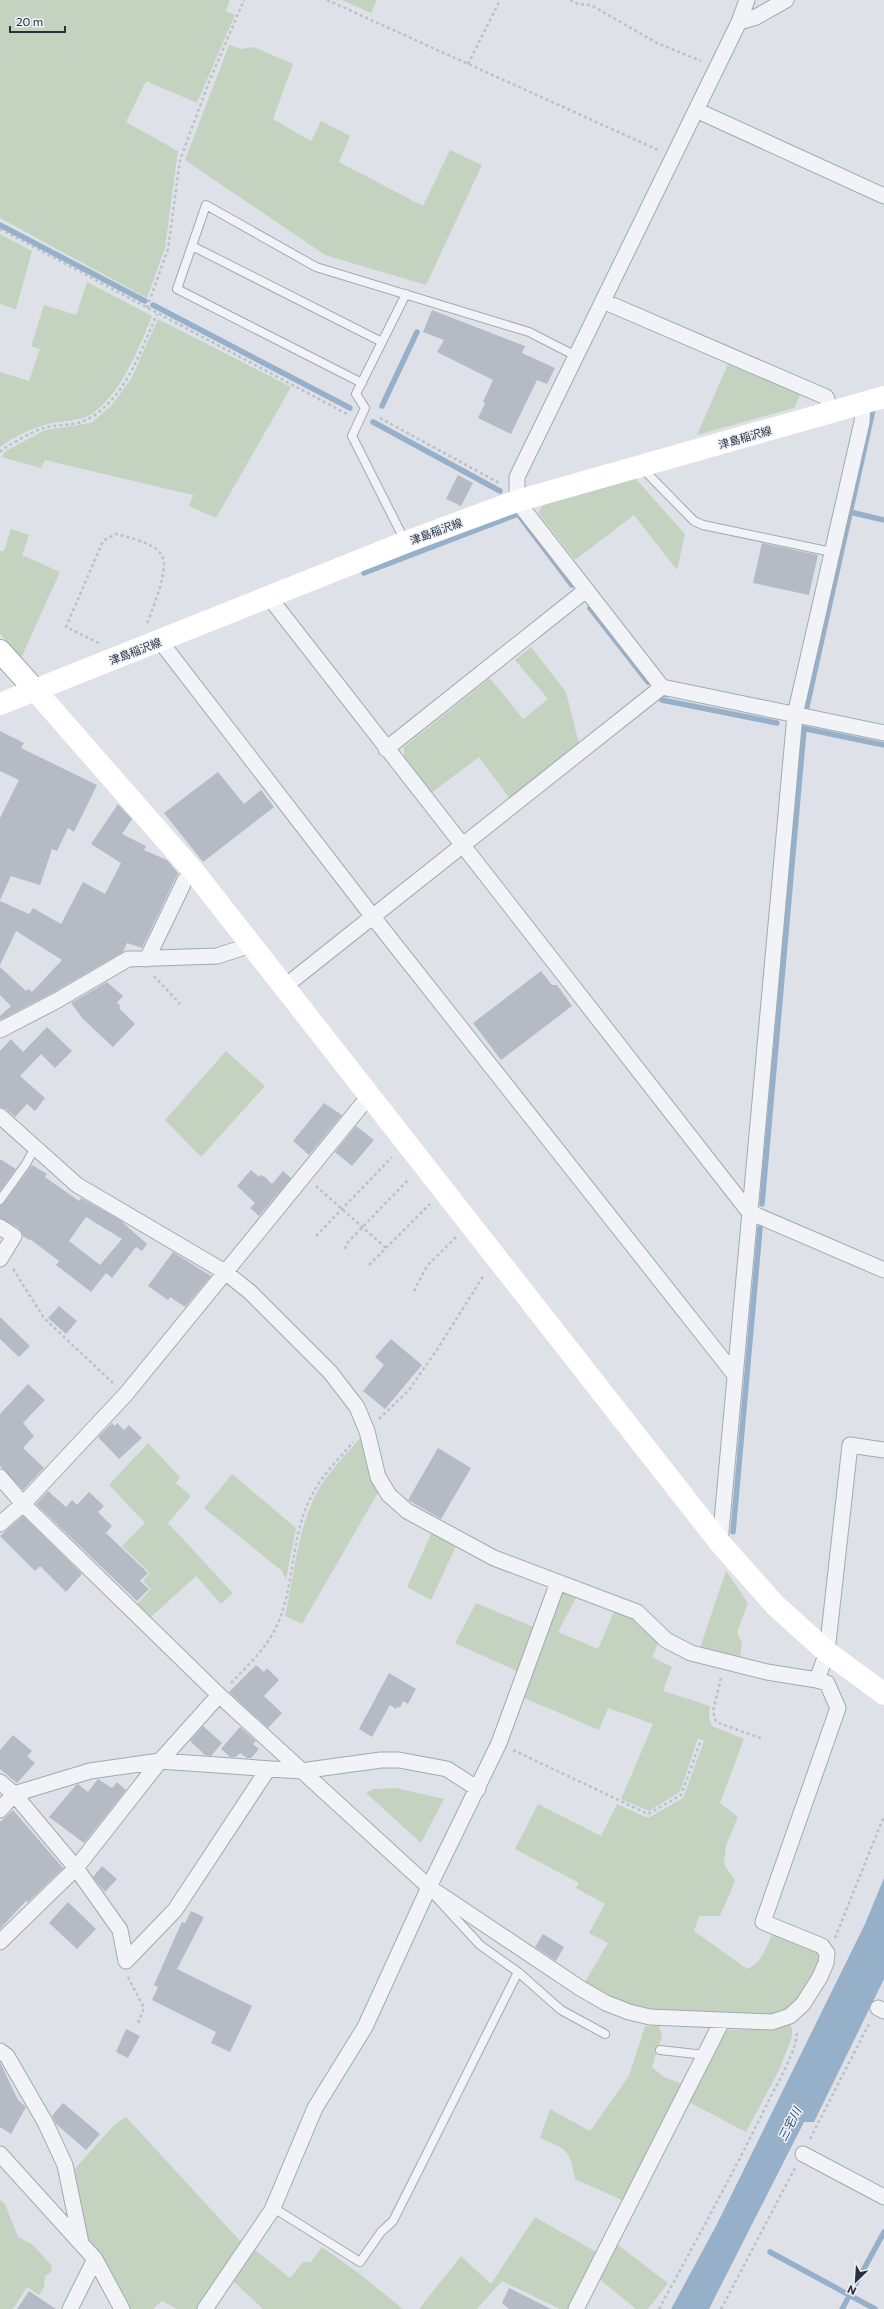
<svg xmlns="http://www.w3.org/2000/svg" width="884" height="2309" font-family="Commissioner,'Noto Sans JP',sans-serif">
	<style>
		.green { fill: #c4d3bf }
		.water { fill: #97b0ca }
		.lines { fill: none; stroke-linecap: round; stroke-linejoin: round }
		.stream { stroke: #97b0ca; stroke-width: 5.5 }
		.building { fill: #b5bbc5; fill-rule: evenodd }
		.lane-casing { stroke: #a3a9b2; stroke-width: 10 }
		.street-casing { stroke: #a3a9b2; stroke-width: 17 }
		.primary-casing { stroke: #9da6b4; stroke-width: 24 }
		.path { stroke: #bcc0c7; stroke-width: 2.5; stroke-dasharray: 3 3; stroke-linecap: butt }
		.lane { stroke: #f1f3f6; stroke-width: 8 }
		.street { stroke: #f1f3f6; stroke-width: 15 }
		.secondary { stroke: #fff; stroke-width: 22 }
		.primary { stroke: #fff; stroke-width: 22 }
		.labels { text-anchor: middle; dominant-baseline: central; stroke-width: 3; stroke-linejoin: round; paint-order: stroke }
		.street-label { font-size: 11px; fill: #273040; stroke: #eef1f6 }
		.water-label { font-size: 12px; font-style: italic; fill: #2f4e75; stroke: #eef1f6 }
	</style>
	<rect width="100%" height="100%" fill="#dee2e8"/>
	<path class="green" d="M0,0H230L226,11L235,15L197,103L146,81L126,122L178,151L165,248L147,298L0,218Z
		M342,0H377L371,13Z
		M229,45L241,49L254,47L293,64L273,119L311,141L321,121L350,136L339,162L423,206L450,150L482,165L426,285L325,255L185,160Z
		M0,234L32,251L16,309L0,304Z
		M87,282L152,316C140,346 118,402 86,417C72,422 55,421 41,426C28,430 10,439 0,447V372L29,381L40,349L31,346L44,305L76,315Z
		M158,319L291,387L216,518L189,506L193,495L45,460L41,468L1,457L6,451L45,430L91,423L112,405L131,379Z
		M728,364L800,395L794,408L697,435Z
		M635,478L685,534L677,570L634,515L575,560L538,513L543,504Z
		M11,529L29,535L22,555L60,572L21,658L0,634V551H4Z
		M531,647L566,692L579,744L510,799L479,757L431,793L404,758V747L490,678L523,719L548,699L515,660Z
		M226,1051L265,1086L201,1157L165,1120Z
		M360,1438L365,1443L379,1491L302,1624L285,1616C294,1576 297,1531 316,1494C327,1473 345,1456 360,1438Z
		M148,1443L180,1477L176,1483L191,1496L168,1523L233,1593L221,1604L196,1576L150,1618L136,1605L151,1589L143,1581L150,1573L122,1546L145,1523L109,1485Z
		M232,1474L296,1528L286,1580L282,1571L204,1508Z
		M432,1532L456,1546L431,1600L407,1587Z
		M726,1571L748,1603L737,1633L742,1644L740,1658L700,1648Z
		M566,1591L577,1596L558,1632L598,1649L615,1609L636,1618L659,1641L652,1657L672,1667L663,1691L710,1706L709,1717L712,1726L744,1739L720,1803L738,1817L726,1845L724,1864L735,1881L720,1916H699L694,1931L747,1969C762,1963 767,1946 773,1932L818,1949L822,1960L789,2013L768,2018L631,2008L583,1985L608,1943L589,1933L605,1904L576,1888L579,1883L515,1849L538,1804L601,1836L617,1804L648,1818L683,1798L704,1741L698,1738L680,1792L649,1811L621,1799L653,1724L608,1708L599,1730L522,1697L561,1596Z
		M476,1603L536,1628L519,1672L455,1643Z
		M396,1788L444,1799L421,1843L366,1793L373,1789Z
		M788,2021L792,2028V2037L778,2072L746,2132L689,2102L724,2030L772,2029Z
		M645,2026H659L662,2036L652,2067L664,2077L685,2085L624,2201L575,2179C569,2149 568,2150 540,2138L550,2109L590,2131L629,2076Z
		M126,2117L243,2244L197,2309H177L162,2301L153,2309H128L88,2244L72,2172L114,2125Z
		M0,2200L5,2204L18,2237L33,2245L52,2266L51,2272L45,2276L44,2287L39,2295L27,2287L13,2309H0Z
		M535,2217L598,2253L570,2309H560L502,2281L477,2309H419L461,2256L491,2284Z
		M615,2243L668,2283L648,2309H636L598,2278Z
		M322,2247L357,2272L403,2309H263L232,2280L255,2250L290,2278L303,2262H311Z"/>
	<path class="water" d="M884,1878V1979L814,2122H804L709,2309H671L716,2226L865,1924Z"/>
	<g class="lines">
		<path class="stream" d="M0,225L145,301
			M153,305L350,408
			M382,406L417,332
			M373,422L500,491
			M850,512L884,520
			M364,573L518,514L572,585
			M590,608L648,682
			M662,700L777,723
			M806,711L873,410
			M802,728L884,745
			M762,1204L804,729
			M733,1532L760,1228
			M770,2252L875,2309
			M842,2309L884,2232"/>
	</g>
	<path class="building" d="M432,310L525,346L522,353L555,368L547,384L537,380L511,434L478,418L485,403L483,402L493,380L437,352L444,340L423,332Z
		M458,475L473,483L461,506L446,499Z
		M762,543L818,555L809,595L753,583Z
		M0,731L24,743L21,748L97,785L74,832L68,828L57,851L52,849L40,885L11,876L0,900V818L19,780L0,771Z
		M218,772L244,804L261,790L274,807L203,862L164,813Z
		M118,804L132,819L122,834L146,846L144,850L167,860L178,873L142,948L127,943L123,952L52,993L0,1020V1016L11,1006L0,995V967L26,991L28,989L32,992L62,960L16,931L0,965V901L29,914L33,908L61,924L83,882L105,894L121,863L91,844Z
		M541,971L552,985H557L572,1006L501,1060L473,1023Z
		M107,982L123,996L117,1003L121,1006L119,1008L135,1024L113,1047L83,1019L71,1003Z
		M47,1027L72,1051L55,1068L41,1054L20,1076L45,1098L35,1111L27,1104L15,1117L6,1109L0,1107V1051L11,1039L23,1052Z
		M324,1103L342,1115L309,1155L293,1141Z
		M356,1126L374,1140L352,1166L335,1152Z
		M0,1159L16,1169L0,1191Z
		M32,1165L47,1174L45,1177L79,1201L81,1198L120,1220L147,1244L142,1251L136,1247L112,1278L106,1273L91,1292L56,1265L59,1261L30,1239L29,1240L23,1236L19,1228L0,1218V1205L4,1203ZM86,1217L122,1239L100,1265L69,1241Z
		M251,1170L259,1177L260,1175L265,1177L272,1184L283,1171L291,1178L259,1216L250,1208L255,1203L237,1186Z
		M173,1252L211,1276L185,1307L170,1297L168,1300L148,1286Z
		M59,1306L77,1321L66,1334L48,1318Z
		M0,1317L30,1346L19,1357L0,1339Z
		M391,1339L422,1365L385,1409L363,1391L384,1365L375,1357Z
		M28,1384L45,1400L23,1423L34,1436L23,1448L44,1468L23,1490L0,1466V1414Z
		M112,1423L115,1426L117,1423L124,1430L129,1425L142,1438L119,1459L98,1437Z
		M438,1448L471,1468L441,1519L408,1500Z
		M48,1491L66,1507L72,1500L77,1505L89,1492L104,1506L98,1512L112,1526L106,1533L148,1573L140,1581L149,1589L137,1601L36,1504Z
		M23,1516L82,1574L66,1592L40,1566L35,1571L0,1536Z
		M256,1665L264,1672L267,1668L279,1680L264,1696L282,1713L268,1728L229,1692Z
		M389,1673L416,1689L408,1704L403,1701L400,1708L398,1706L396,1709L390,1705L372,1737L359,1729Z
		M203,1726L222,1743L211,1756L205,1755L190,1741Z
		M240,1727L256,1741L253,1744L259,1749L251,1758H247L240,1753L236,1757H230L221,1749Z
		M13,1735L32,1751L27,1756L35,1763L17,1783L0,1769V1750Z
		M98,1779L112,1788L117,1782L126,1790L84,1843L49,1817L76,1785L78,1784L88,1792Z
		M13,1810L63,1868L28,1902L26,1901L0,1929V1822Z
		M102,1866L117,1879L105,1892L93,1877Z
		M68,1902L96,1929L77,1949L49,1923Z
		M191,1911L204,1917L177,1969L252,2006L230,2052L211,2043L216,2032L152,2000L158,1987L154,1985L172,1944L182,1922L185,1923Z
		M543,1934L564,1947L556,1961L535,1947Z
		M126,2029L140,2036L128,2058L116,2052Z
		M0,2062L18,2100L26,2107L11,2134L0,2127Z
		M63,2103L100,2134L86,2150L56,2124L52,2116Z
		M509,2288L551,2309H509L502,2303Z
		M29,2291L56,2309H17Z"/>
	<g class="lines">
		<defs>
			<path id="lane" d="M192,246L382,342
				M362,383L177,289L206,205L316,267L529,332L576,356
				M641,467L694,521L703,525L832,552
				M405,541L352,436L365,408L356,394L406,294
				M0,1200L26,1164L35,1147
				M434,1895L480,1945L518,1972L561,2010L605,2034
				M660,2050L705,2055
				M272,2207L360,2262L381,2232L393,2221L518,1972"/>
			<path id="street" d="M747,0L739,22L517,477V501L662,687L884,733
				M739,22L756,17L786,0
				M696,110L884,196
				M603,301L826,397L832,412
				M269,597L749,1212L884,1270
				M160,641L373,917L735,1375
				M386,749L586,590
				M147,959L185,880L195,873
				M284,987L662,687
				M0,1030L56,1001L128,959L217,956L251,945
				M0,1116L77,1185L225,1272L250,1292L330,1372L357,1407L367,1431L378,1477L389,1495L407,1511L494,1558L637,1612L666,1640L691,1653L767,1672L817,1680L827,1652L850,1445L884,1450
				M0,1227L14,1236L0,1259
				M0,1477L23,1504L219,1695L429,1887L580,1988L606,2003L629,2012L650,2017L772,2022L790,2016L803,2004L820,1977L826,1963L827,1953L822,1946L763,1922L838,1708L827,1683L817,1680
				M0,1524L23,1504L126,1394L369,1096
				M720,1543L795,715L862,422L863,403
				M0,1782L14,1794L76,1868L120,1930L126,1961L175,1910L268,1769
				M0,1810L14,1794L90,1771L160,1761L301,1771L381,1760H399L447,1769L478,1789
				M0,1942L76,1868L160,1761L219,1695
				M878,2008L884,2011
				M0,2051L7,2056L45,2122L65,2165L81,2243
				M0,2154L95,2259L122,2309
				M803,2154L884,2197
				M70,2309L95,2259
				M205,2309L272,2210L315,2108L365,2027L429,1887L499,1743L558,1582
				M576,2309L722,2021"/>
			<path id="primary" d="M0,651L35,690"/>
		</defs>
		<use href="#lane" class="lane-casing"/>
		<use href="#street" class="street-casing"/>
		<use href="#primary" class="primary-casing"/>
		<path class="path" d="M327,0L658,150
			M570,0L578,4L591,5L657,43L701,61
			M468,64L500,0
			M0,229L347,414
			M147,308L168,249L180,160L209,82L244,0
			M380,418L501,484
			M0,452L3,449C16,442 30,432 44,428C57,424 76,426 88,419C126,398 141,350 157,314
			M99,643L66,627L103,541L116,534C130,538 152,542 161,554C171,567 152,609 147,624
			M154,976L180,1004
			M316,1186L386,1248
			M316,1236L392,1157
			M345,1249L348,1242L409,1179
			M369,1265L430,1204
			M13,1269L44,1318L113,1383
			M414,1291L427,1266L456,1237
			M379,1419L409,1390L438,1348L484,1275
			M721,1678L713,1711L716,1722L763,1739
			M231,1683C248,1665 269,1646 279,1621C295,1581 291,1534 312,1495C322,1475 339,1459 353,1442
			M513,1750L648,1814L681,1795L701,1740
			M835,1938L884,1816
			M128,1977L144,2008L137,2026
			M810,2139L870,2022
			M659,2309C697,2239 735,2170 770,2098C779,2080 797,2050 797,2031
			M721,2309L795,2168"/>
		<use href="#lane" class="lane"/>
		<use href="#street" class="street"/>
		<path class="secondary" d="M35,690L195,873L720,1543L775,1605L827,1652L884,1694
			M0,704L406,542L517,501L884,397"/>
		<use href="#primary" class="primary"/>
	</g>
	<g class="labels">
		<g class="street-label">
			<text transform="translate(745 437) rotate(-16)">津島稲沢線</text>
			<text transform="translate(436 531) rotate(-20)">津島稲沢線</text>
			<text transform="translate(135 651) rotate(-21)">津島稲沢線</text>
		</g>
		<g class="water-label">
			<text transform="translate(789 2124) rotate(-63)">三宅川</text>
		</g>
	</g>
	<g transform="translate(856 2281) rotate(205)" stroke="#eef1f6" stroke-width="3" paint-order="stroke">
	<path d="M0-3L7 15L0 10L-7 15Z" fill="#273040"/>
	<text y="-6" font-size="11" font-weight="bold" text-anchor="middle" fill="#273040">N</text>
	</g>
	<path d="M10 26v6h55v-6" fill="none" stroke="#273040" stroke-width="2"/>
	<text x="16" y="26" font-size="12" fill="#273040" stroke="#eef1f6" stroke-width="3" paint-order="stroke">20 m</text>
</svg>
